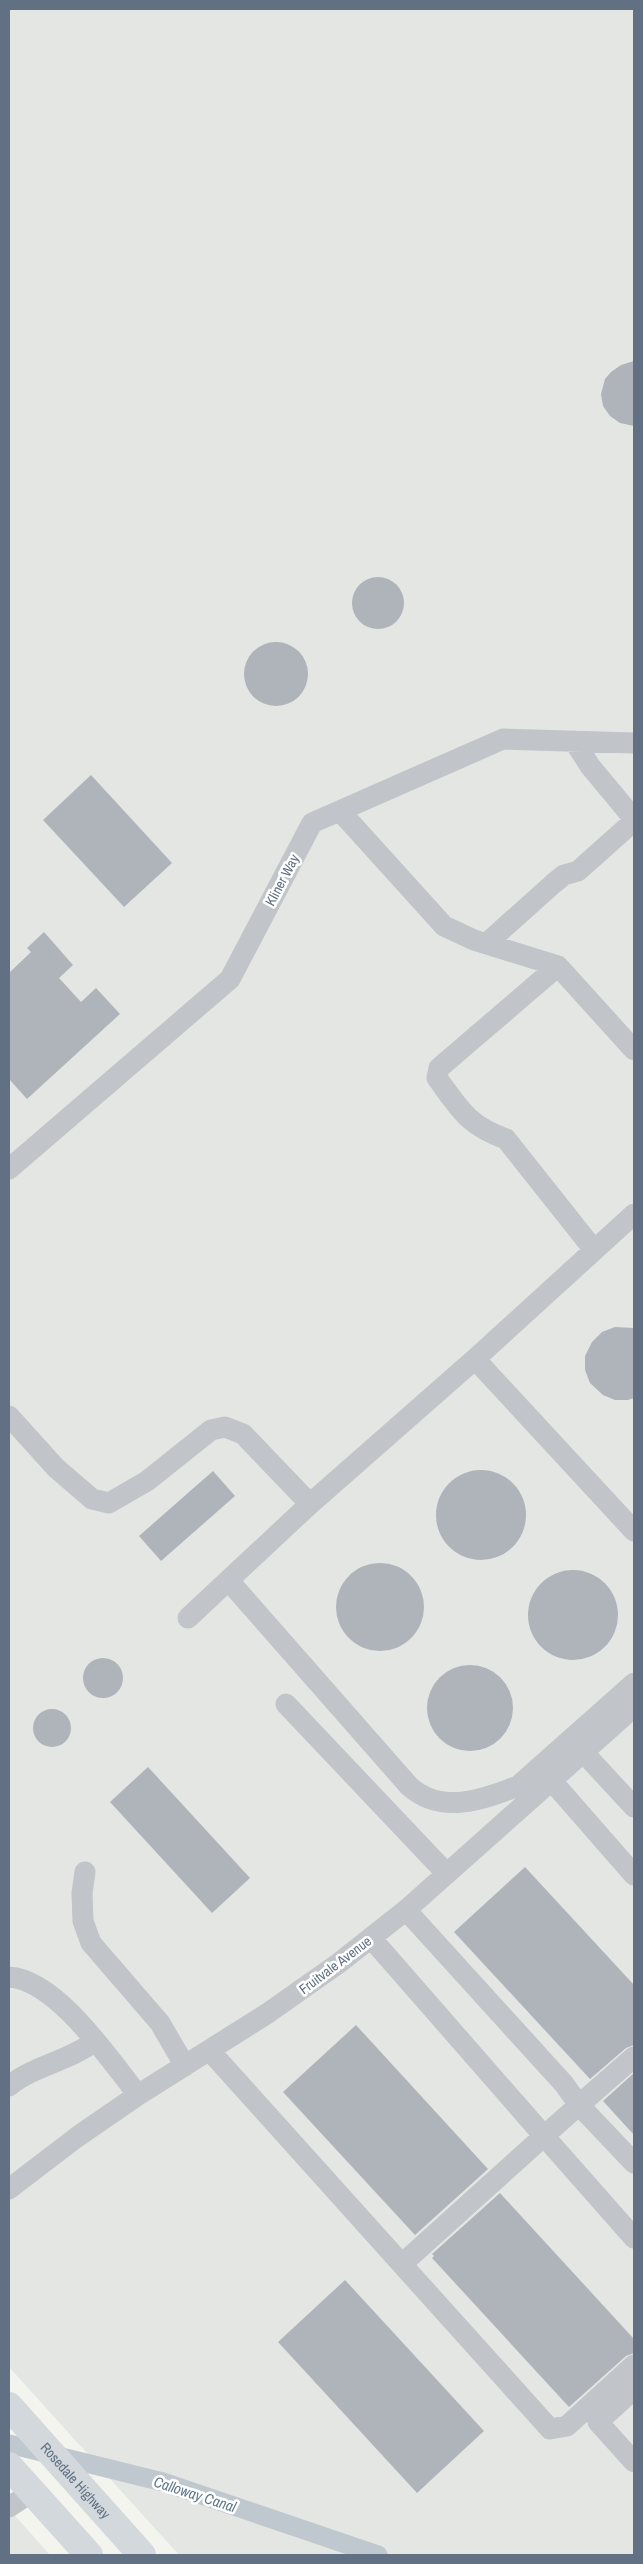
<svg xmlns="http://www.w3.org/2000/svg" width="643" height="2564" font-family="'Archivo Narrow',sans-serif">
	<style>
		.built { fill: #e4e6e3 }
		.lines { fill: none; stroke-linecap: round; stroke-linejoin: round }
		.canal { stroke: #bfc8ce; stroke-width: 19 }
		.building { fill: #aeb4ba }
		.minor { stroke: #c1c4c8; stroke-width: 21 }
		.major { stroke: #d2d8dc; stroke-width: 28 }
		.labels { text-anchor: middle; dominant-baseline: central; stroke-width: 5; stroke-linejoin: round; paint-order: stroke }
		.street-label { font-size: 14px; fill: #617183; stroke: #fff }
		.water-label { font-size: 15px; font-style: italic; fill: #627a87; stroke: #fff }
	</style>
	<rect width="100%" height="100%" fill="#f4f4ef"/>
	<path class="built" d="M9,9H634V2555H179L9,2367Z
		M9,2509L50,2555H9Z"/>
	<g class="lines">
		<path class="canal" d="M9,2444L163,2482L378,2555"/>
	</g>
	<path class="building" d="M634,361V426L620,423L610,416L603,406L601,394L605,379L611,372L621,365Z
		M352 603a26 26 0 1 1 52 0a26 26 0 1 1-52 0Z
		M244 674a32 32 0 1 1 64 0a32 32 0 1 1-64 0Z
		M91,775L172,863L124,907L43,820Z
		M44,932L73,965L59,978L81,1002L96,988L120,1014L27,1099L9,1079V973L31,952L27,948Z
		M615,1327L634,1328V1398L628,1400H615L603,1395L590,1383L585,1370V1356L592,1342L602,1332Z
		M436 1515a45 45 0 1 1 90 0a45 45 0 1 1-90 0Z
		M213,1471L235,1496L161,1561L139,1536Z
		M336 1607a44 44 0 1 1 88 0a44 44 0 1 1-88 0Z
		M528 1615a45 45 0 1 1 90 0a45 45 0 1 1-90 0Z
		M83 1678a20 20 0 1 1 40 0a20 20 0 1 1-40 0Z
		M427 1708a43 43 0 1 1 86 0a43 43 0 1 1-86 0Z
		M33 1728a19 19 0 1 1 38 0a19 19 0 1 1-38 0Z
		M148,1767L250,1878L212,1913L110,1802Z
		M525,1867L634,1985V2045L626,2048L590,2079L454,1932Z
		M356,2025L488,2169L415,2235L283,2092Z
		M634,2073V2135L603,2101Z
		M500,2193L634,2339V2353L626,2356L569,2407L432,2258L434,2256L432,2254Z
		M345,2280L484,2431L417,2493L278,2342Z"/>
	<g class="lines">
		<path class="minor" d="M574,741L590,766L634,819
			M340,811L444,926L474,940L558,966L634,1050
			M486,944L554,883L564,875L578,871L634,821
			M558,966L439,1068L437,1078C460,1109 467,1125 506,1139L594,1250
			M9,1169L230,979L312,823L503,739L634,743
			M475,1359L634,1214
			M9,1416L56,1468L92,1499L109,1503L147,1481L211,1430L225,1427L243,1434L310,1504L475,1359L634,1531
			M229,1581L409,1786C441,1815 482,1800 518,1786L634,1683
			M188,1618L310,1504
			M286,1704L447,1874
			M583,1752L634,1807
			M551,1780L634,1875
			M85,1872L82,1893L83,1921L91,1943L160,2023L185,2066
			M371,1938L544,2136L579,2105L564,2084L406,1910
			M9,1977C57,1980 110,2060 138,2095
			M210,2051L550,2429L567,2426L634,2365
			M634,2057L579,2105L634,2163
			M9,2086C35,2065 69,2061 95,2041
			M9,2189L77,2137L138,2095L268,2013L339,1963L406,1910L634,1707
			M402,2264L544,2136L634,2238
			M634,2389L598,2422L634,2462
			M9,2507L32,2492"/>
		<g class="major">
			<path id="s1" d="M9,2406L142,2555"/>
			<path d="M9,2466L89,2555"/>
		</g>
	</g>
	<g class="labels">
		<g class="street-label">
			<text transform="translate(282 880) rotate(-62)">Kliner Way</text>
			<text transform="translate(335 1965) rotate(-37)">Fruitvale Avenue</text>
			<text stroke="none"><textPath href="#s1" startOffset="100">Rosedale Highway</textPath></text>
		</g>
		<g class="water-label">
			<text transform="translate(195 2494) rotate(18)">Calloway Canal</text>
		</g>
	</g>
	<rect width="643" height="2564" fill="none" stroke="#617183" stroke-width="20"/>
</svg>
